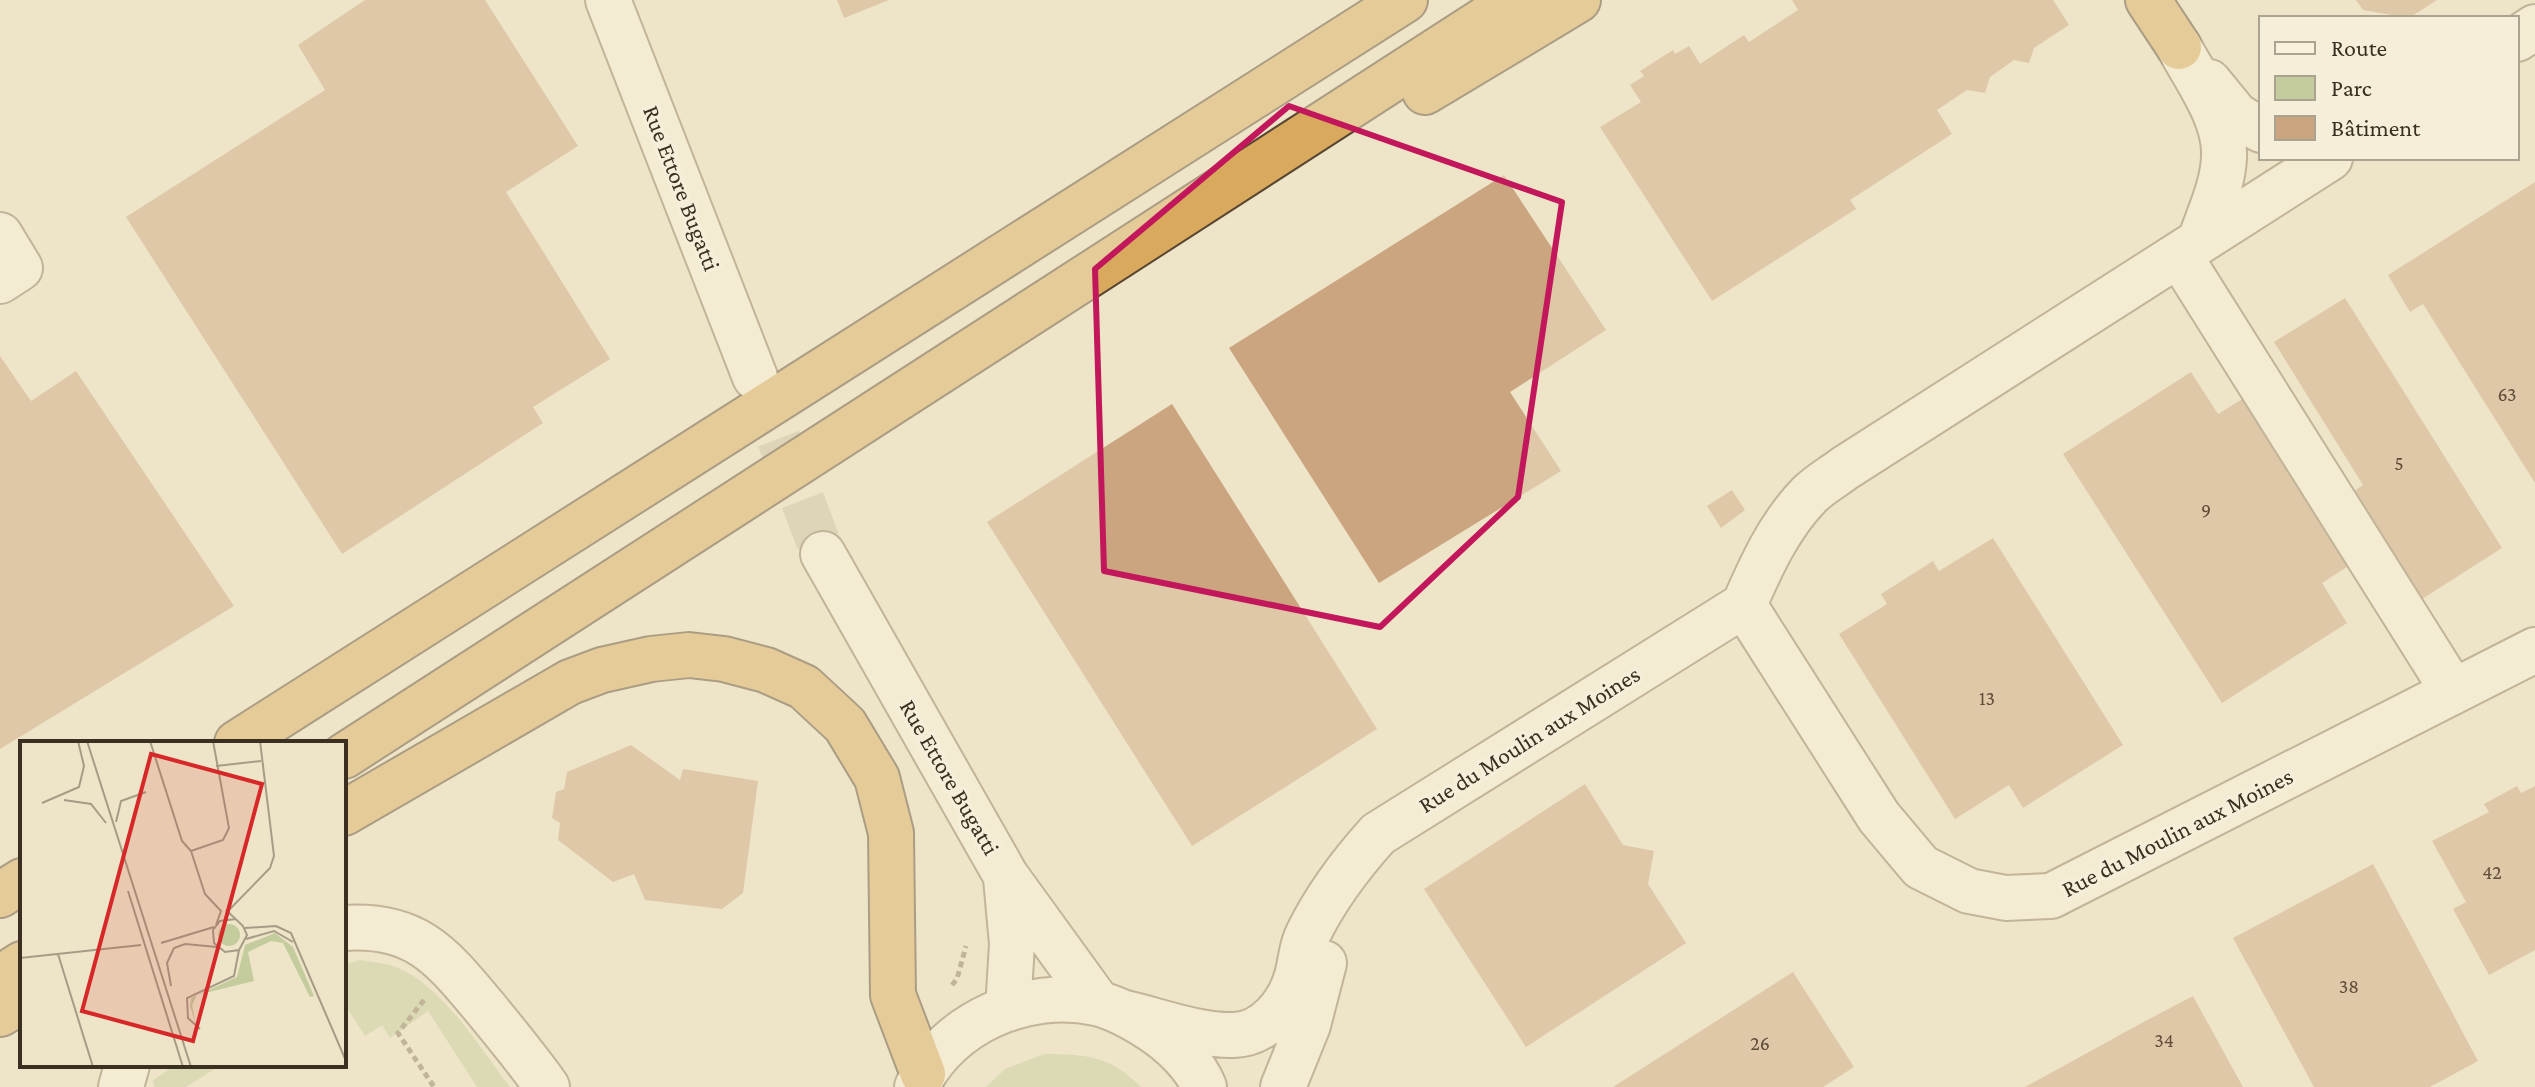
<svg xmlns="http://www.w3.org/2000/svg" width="2535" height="1087" font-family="'Crimson Pro',serif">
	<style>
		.green { fill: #c4cc9d }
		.building { fill: #cba480 }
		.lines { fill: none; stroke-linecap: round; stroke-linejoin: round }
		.minor-tunnel { stroke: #cac1a7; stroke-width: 44; stroke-dasharray: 44 22; stroke-linecap: butt }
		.minor-casing { stroke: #8a785e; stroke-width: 48 }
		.highway-casing { stroke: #594632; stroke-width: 48 }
		.path { stroke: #8a785e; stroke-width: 5; stroke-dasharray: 6 4; stroke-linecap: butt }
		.minor { stroke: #f8f2dd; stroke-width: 44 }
		.highway { stroke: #d9aa5e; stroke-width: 44 }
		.marked { fill: none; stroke: #c2185b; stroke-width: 6; stroke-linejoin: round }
		.labels { text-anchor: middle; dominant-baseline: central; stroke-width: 7; stroke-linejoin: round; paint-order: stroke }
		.number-label { font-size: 20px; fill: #5f4c39 }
		.street-label { font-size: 24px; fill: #3b2f21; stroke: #f5efd9 }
		.inset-road { fill: none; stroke: #a69c86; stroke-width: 2 }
		.view { fill: #d62828; fill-opacity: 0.15; stroke: #d62828; stroke-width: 4 }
		.inset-edge { fill: none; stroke: #3b2f21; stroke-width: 4 }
	</style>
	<rect width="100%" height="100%" fill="#eee5c9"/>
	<path class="green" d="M360,960C372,962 386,963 396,967C442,985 481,1049 510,1087H477L428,1011L390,1038L382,1025L365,1036L344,1003V965Z
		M1044,1054C1087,1054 1110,1056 1141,1087H986L1005,1069Z
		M176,1065H221L186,1087H154L153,1080Z"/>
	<path class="building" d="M365,0H485L578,146L506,192L610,359L533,407L543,423L342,554L126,217L325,90L298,45Z
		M837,0H889L844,18Z
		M1792,0H2053L2069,25L2034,48L2029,63L2014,60L1990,77L1985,93L1967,90L1937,110L1952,134L1850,200L1856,209L1712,301L1600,127L1641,102L1630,85L1644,76L1640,71L1673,50L1675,54L1689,46L1700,64L1744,35L1749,42L1798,10Z
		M2356,0H2437L2409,18L2363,10Z
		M1504,175L1606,330L1510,392L1561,471L1379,583L1229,348Z
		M2535,182V483L2423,304L2410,312L2388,275Z
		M2345,298L2502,548L2411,606L2343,499L2363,485L2274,342Z
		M0,356L31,401L76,371L234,606L0,749Z
		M2191,372L2218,414L2244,398L2350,565L2322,583L2347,623L2222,703L2063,454Z
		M1172,404L1377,729L1192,846L987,522Z
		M1732,490L1745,510L1721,528L1707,506Z
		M1993,538L2123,745L2023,808L2009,785L1955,819L1839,634L1887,604L1881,594L1933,561L1939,571Z
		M631,745L680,780L683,769L758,781L743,893L722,909L645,900L634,874L613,882L558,840L560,823L552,818L556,792L564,789L567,772Z
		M1585,784L1623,845L1654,851L1648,884L1686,943L1526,1047L1424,889Z
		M2517,786L2521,793L2535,786V950L2489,975L2453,909L2466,902L2432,841L2489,812L2484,804Z
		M2373,864L2478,1061L2430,1087H2314L2233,938Z
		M1793,972L1854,1067L1823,1087H1613Z
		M2193,996L2243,1087H2025L2138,1025Z"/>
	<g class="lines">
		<path class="minor-tunnel" d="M755,377L823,554"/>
		<defs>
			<path id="minor" d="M608,0L755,377
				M2517,39L2535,27
				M2179,47C2196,79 2226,118 2224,157C2223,186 2209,214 2200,241
				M2209,82L2236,115L2261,130
				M0,235L20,268L0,281
				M2179,255L2453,691
				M823,554L1006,876L1098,1003
				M1744,605L1879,817L1921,867L1969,891L2006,898L2051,896L2535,650
				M1006,878L1012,944L1008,1009
				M344,928C418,923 443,958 486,1009C507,1035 528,1060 547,1087
				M1125,1013C1160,1021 1198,1036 1234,1035C1265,1034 1289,1005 1297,976C1301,962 1301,947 1308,934C1326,897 1351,864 1378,834L1744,605C1761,566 1779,526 1809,495C1819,485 1833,477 1845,468L2330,158
				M121,1087L127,1065
				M917,1087C947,1022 1028,988 1096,1003C1117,1008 1134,1018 1151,1029C1171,1042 1195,1064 1204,1087
				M1283,1087L1308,1025L1324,963"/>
			<path id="highway" d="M2148,0L2179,47
				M1425,92L1578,0
				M237,743L1405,0
				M344,756L1515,0
				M344,813L570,682L602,670L651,659L689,655L724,659L766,670L804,687L845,725L877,778L891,833L893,995L923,1074
				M0,895L22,881
				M0,978L22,964
				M0,1014L22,1001"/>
		</defs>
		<use href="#minor" class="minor-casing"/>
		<use href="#highway" class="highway-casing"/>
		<path class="path" d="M952,985L957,979L966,946
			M424,1000L398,1033L434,1087"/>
		<use href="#minor" class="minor"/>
		<use href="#highway" class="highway"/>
	</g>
	<path d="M0 0H2535V1087H0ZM1289,106L1562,202L1518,497L1380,627L1104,571L1095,269Z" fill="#eee5c9" fill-opacity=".55" fill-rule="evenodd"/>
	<path class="marked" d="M1289,106L1562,202L1518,497L1380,627L1104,571L1095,269Z"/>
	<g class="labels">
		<g class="number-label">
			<text x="2507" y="394">63</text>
			<text x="2399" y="463">5</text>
			<text x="2206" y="510">9</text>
			<text x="1987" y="698">13</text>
			<text x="2492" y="872">42</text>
			<text x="2349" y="986">38</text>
			<text x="2164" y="1040">34</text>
			<text x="1760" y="1043">26</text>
		</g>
		<g class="street-label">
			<text transform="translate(682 188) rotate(69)">Rue Ettore Bugatti</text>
			<text transform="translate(1529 739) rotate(-32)">Rue du Moulin aux Moines</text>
			<text transform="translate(950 777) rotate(60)">Rue Ettore Bugatti</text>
			<text transform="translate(2177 832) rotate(-27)">Rue du Moulin aux Moines</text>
		</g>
	</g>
	<g transform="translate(20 741)">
		<rect width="326" height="326" fill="#eee5c9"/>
		<path d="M198 194a11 11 0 1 1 22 0a11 11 0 1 1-22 0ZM255,192L273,206L294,255L290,256L263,202L251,200L228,211L234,240L177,254L172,264L176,284L170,265L171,257L217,236L225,204Z" fill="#c4cc9d"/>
		<path class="inset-road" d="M67,0L171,326M130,0L162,100L171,110L185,153L201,170L196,184M196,25L241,20M44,59L71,63L86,82M22,62L59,46L64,25L58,0M96,81L101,60L126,51M171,110L203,99L209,87L193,0M108,150L163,326M206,169L223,185L227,194L219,209L205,211L194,202L193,189L200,180L216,178M208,170L250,127L254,115L240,0M225,187L256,185L271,192L326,320M226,198L254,190L273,201M141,202L194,186M38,213L73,326M0,217L121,204M151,245L147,222L154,207L165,203L197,206M180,288L168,277L167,257L214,235L219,209"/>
		<path class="view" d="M131,13L242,43L173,300L62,270Z"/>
		<rect width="326" height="326" class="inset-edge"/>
	</g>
	<rect x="2259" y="16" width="260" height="144" fill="#f5efd9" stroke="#aba28f" stroke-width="2"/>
	<rect x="2275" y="42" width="40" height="12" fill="#f8f2dd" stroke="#aba28f" stroke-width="2"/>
	<text x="2331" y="56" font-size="24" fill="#3b2f21">Route</text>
	<rect x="2275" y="76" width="40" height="24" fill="#c4cc9d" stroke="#aba28f" stroke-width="2"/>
	<text x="2331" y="96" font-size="24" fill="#3b2f21">Parc</text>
	<rect x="2275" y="116" width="40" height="24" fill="#cba480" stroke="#aba28f" stroke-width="2"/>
	<text x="2331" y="136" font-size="24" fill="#3b2f21">Bâtiment</text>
</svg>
